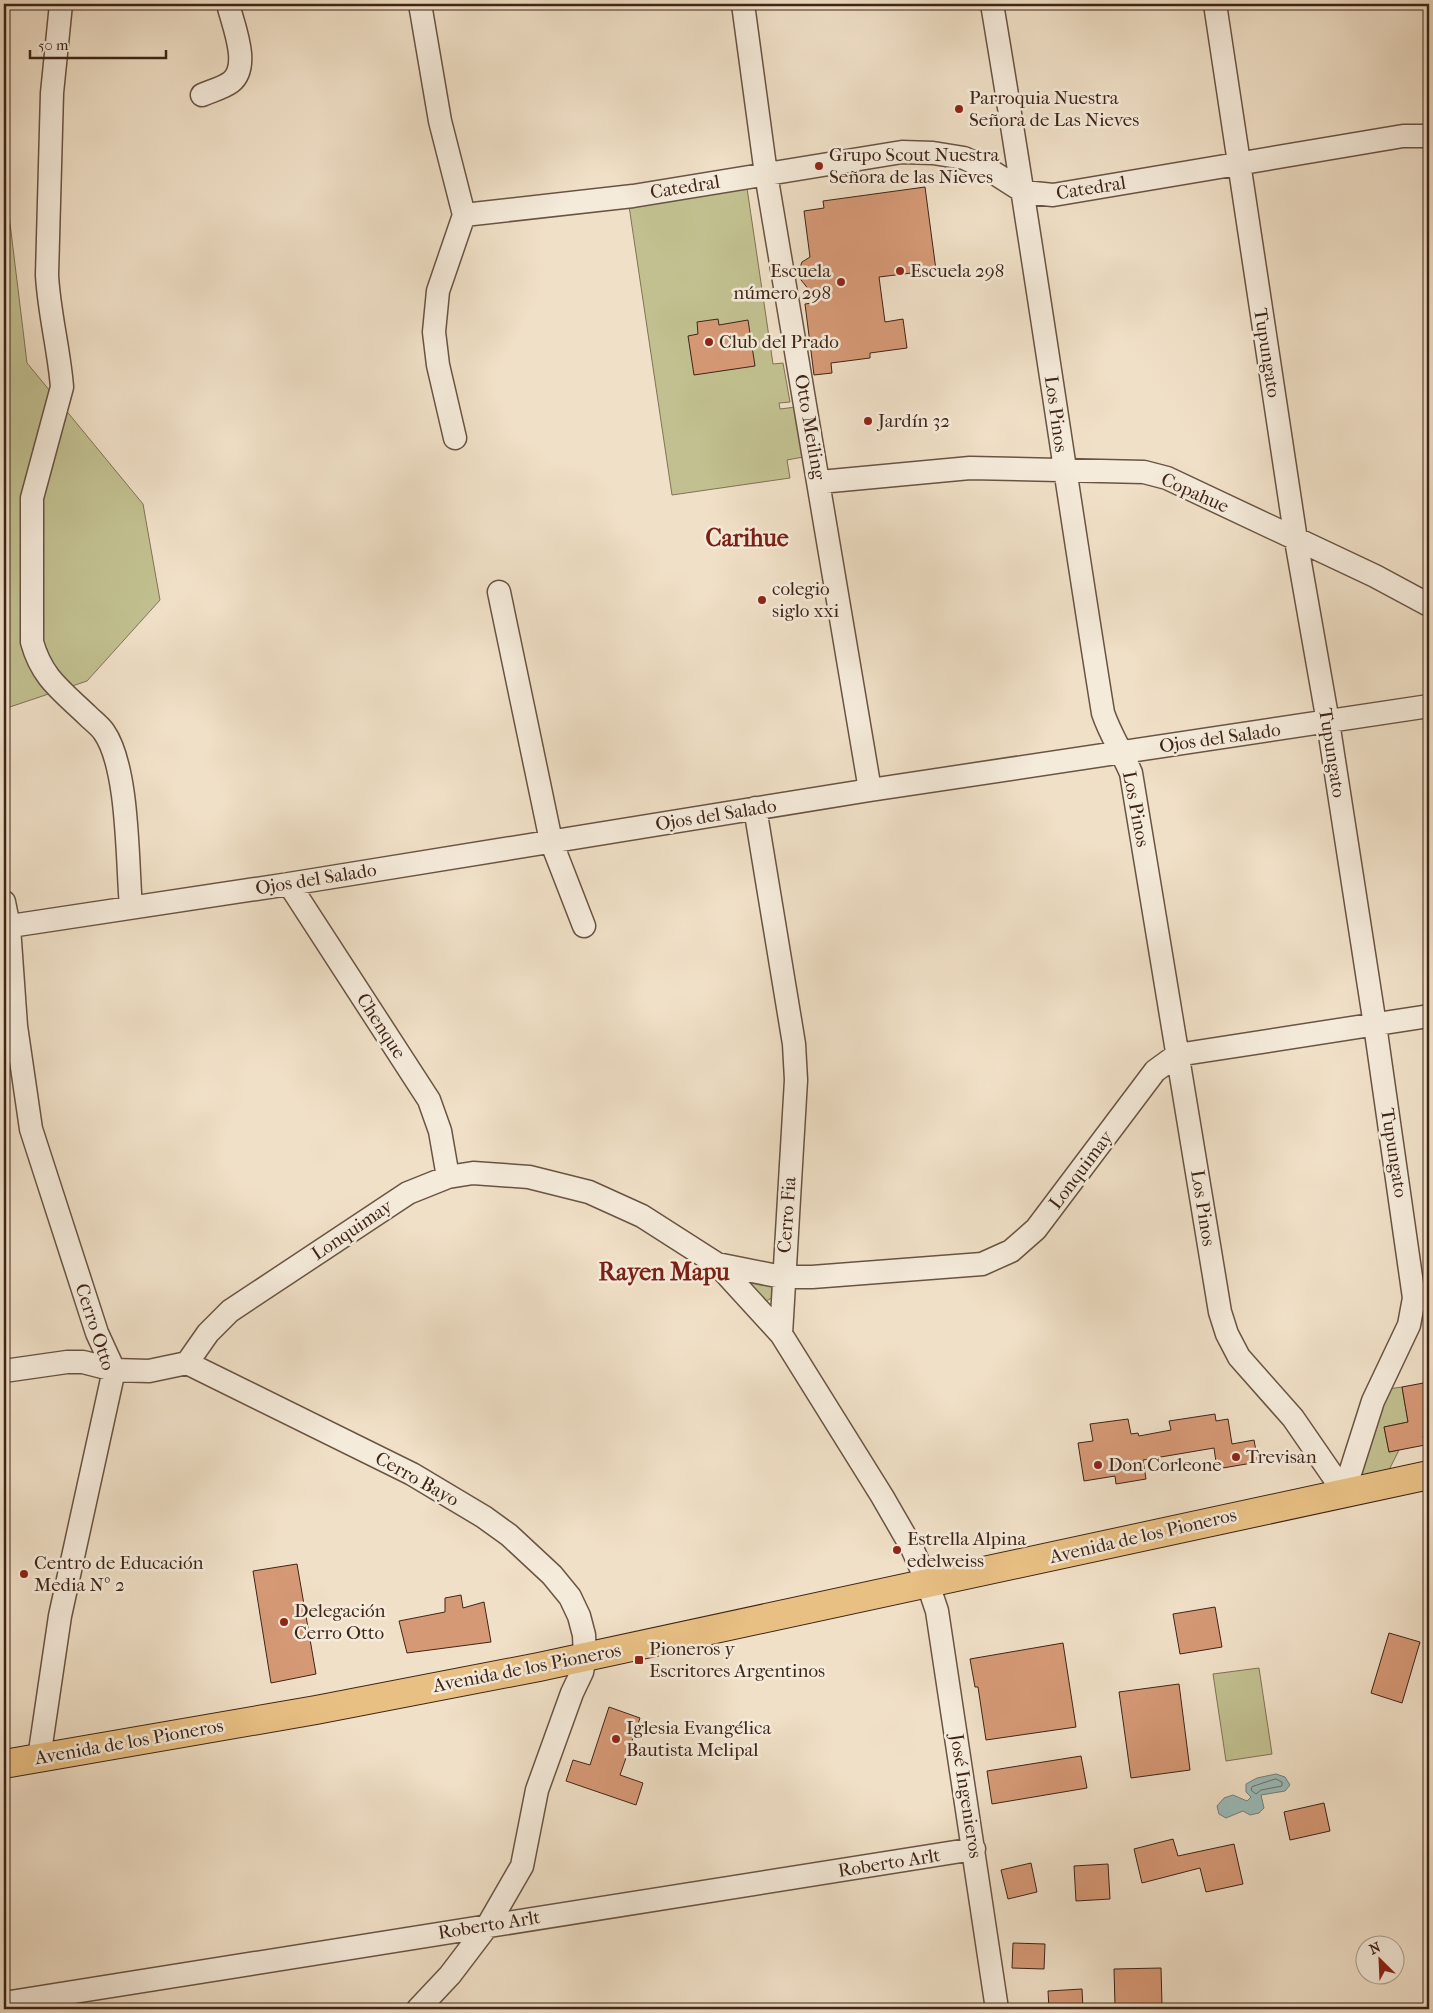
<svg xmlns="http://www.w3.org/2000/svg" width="1433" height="2013" font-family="'IM FELL French Canon',serif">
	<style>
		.green { fill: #c2c090; stroke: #807254 }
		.water { fill: #9bbcba; stroke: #767f79 }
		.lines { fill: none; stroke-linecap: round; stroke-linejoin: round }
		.shore { stroke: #6c7068; stroke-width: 1 }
		.building { fill: #d69976; stroke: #3e2417 }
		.minor-casing { stroke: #6a5343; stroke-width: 25 }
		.major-casing { stroke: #3e2417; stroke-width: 30 }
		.minor { stroke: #f5ebdb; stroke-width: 22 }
		.major { stroke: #e8c084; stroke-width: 28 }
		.poi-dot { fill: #8f2418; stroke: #f5ebdb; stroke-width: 2 }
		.labels { text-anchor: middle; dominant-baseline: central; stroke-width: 5; stroke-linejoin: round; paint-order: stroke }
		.poi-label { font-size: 19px; fill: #3e2417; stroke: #f5ebdb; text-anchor: start }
		.street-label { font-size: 19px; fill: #3e2417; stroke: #f5ebdb }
		.district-label { font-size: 24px; font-weight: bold; fill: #7a1f14; stroke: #f5ebdb }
	</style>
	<rect width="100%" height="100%" fill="#f0e0c7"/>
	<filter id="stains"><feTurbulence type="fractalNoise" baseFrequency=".004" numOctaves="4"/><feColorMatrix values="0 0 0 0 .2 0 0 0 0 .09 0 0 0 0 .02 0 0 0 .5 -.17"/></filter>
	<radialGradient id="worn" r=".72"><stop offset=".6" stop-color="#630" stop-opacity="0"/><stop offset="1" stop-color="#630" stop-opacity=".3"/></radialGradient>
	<path class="green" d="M4,174L27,363L143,504L160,600L87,681L4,709Z
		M747,188L773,364L783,363L790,402L779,403L780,409L796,407L803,457L787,460L790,478L672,495L629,206Z
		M765,1281L772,1287V1298L762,1303L751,1286V1282Z
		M1402,1387L1408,1422L1384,1427L1389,1452L1399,1450L1387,1474L1362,1475L1360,1473L1388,1389Z
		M1259,1668L1272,1754L1226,1761L1213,1674Z"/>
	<path class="water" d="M1276,1774L1285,1777L1290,1785L1285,1791L1261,1795L1264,1808L1259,1813L1250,1815L1243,1811L1226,1818L1219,1814L1217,1806L1224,1798L1233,1795L1247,1801L1251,1797L1246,1792V1784L1257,1778Z"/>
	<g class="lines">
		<path class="shore" d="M1276,1779L1282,1782V1786L1261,1790L1256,1794L1251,1790L1252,1787Z"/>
	</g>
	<path class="building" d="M925,187L936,270L879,277L885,322L903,319L907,348L870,353V358L831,363L832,373L814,375L805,304L819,302L801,280L798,273L802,262L810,257L804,211L824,208L823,201Z
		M718,319L719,325L748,320L755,366L694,375L688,336L698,334L697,322Z
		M1429,1382V1435L1423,1436L1425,1445L1389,1452L1384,1427L1408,1422L1402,1387Z
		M1215,1414L1216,1421L1228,1419L1232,1444L1254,1440L1258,1462L1217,1469L1214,1448L1143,1460L1146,1479L1116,1484L1115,1476L1084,1481L1078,1443L1093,1441L1090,1424L1128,1419L1131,1434L1138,1433L1139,1436L1171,1430L1169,1421Z
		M297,1564L316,1674L271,1683L253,1571Z
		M461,1595L463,1608L484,1602L491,1642L407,1653L399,1621L445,1612V1598Z
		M1215,1607L1222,1647L1180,1654L1173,1614Z
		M1389,1633L1420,1642L1402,1703L1371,1693Z
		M1063,1643L1076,1727L986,1740L978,1687H975L970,1659Z
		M1179,1684L1190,1770L1131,1778L1119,1692Z
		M609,1707L640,1718L620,1775L643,1783L636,1805L566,1781L573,1760L590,1765Z
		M1081,1756L1087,1788L992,1804L987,1771Z
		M1324,1803L1330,1831L1290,1840L1284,1812Z
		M1173,1839L1178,1856L1234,1844L1243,1884L1206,1892L1200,1868L1142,1883L1134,1849Z
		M1031,1863L1037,1892L1008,1899L1001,1870Z
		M1108,1864L1110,1899L1076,1901L1074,1866Z
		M1013,1943L1045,1944L1044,1969L1012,1968Z
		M1161,1968L1162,2005L1115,2006L1114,1969Z
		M1082,1989L1083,2009H1049L1048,1991Z"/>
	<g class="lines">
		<defs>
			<path id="minor" d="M61,4L52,93L47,275C49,313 59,349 62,387L32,498V642C42,678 61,690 88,716C93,721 100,726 104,732C129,768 127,862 131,907
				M420,4L440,121L464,215L438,291L434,332L438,365L455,438
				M743,4L766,174L870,790
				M992,4C1032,240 1065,477 1103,713C1110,734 1122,752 1131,773L1220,1312L1227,1334L1239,1357L1293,1418L1344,1492
				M1215,4L1296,540L1328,722L1375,1025L1414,1298L1409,1325L1373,1401L1344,1492
				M202,95C211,91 223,88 231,82C251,66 233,25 228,4
				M464,215L633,196L902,152L933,153L964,158L988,169L1024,192L1053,195L1403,136H1429
				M820,482L970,468L1144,472L1167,478L1375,576L1429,605
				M499,592L551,841L584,926
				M755,808L794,1044L796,1080L781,1334
				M289,884L429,1100L440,1131L448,1177
				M4,902L9,927L16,1026L31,1129L97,1333L114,1370L60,1616L39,1758
				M4,927L289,884L870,790L1429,706
				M717,1264L782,1277H812L982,1264L1011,1251L1036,1229L1155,1071L1177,1055L1429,1016
				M187,1363L412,1474L484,1517L509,1535L552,1575L570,1597L579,1616L584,1635L585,1657L582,1672L572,1693L537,1790L522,1866L488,1925L450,1975L418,2009
				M4,1371L67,1362H83L114,1370L149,1371L187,1363L208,1333L230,1311L408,1193L448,1177L473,1173L529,1177L589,1192L642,1216L717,1264L781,1334L882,1496L912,1548L928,1584L937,1611L997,2009
				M4,2003L974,1849"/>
			<path id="major" d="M4,1764L316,1710L539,1667L1429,1475"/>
		</defs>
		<use href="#minor" class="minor-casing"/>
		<use href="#major" class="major-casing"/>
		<use href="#minor" class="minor"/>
		<use href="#major" class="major"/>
	</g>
	<g class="poi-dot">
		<circle cx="959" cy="109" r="5"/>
		<circle cx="819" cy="166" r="5"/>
		<circle cx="900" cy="271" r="5"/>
		<circle cx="841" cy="282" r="5"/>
		<circle cx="709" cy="342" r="5"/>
		<circle cx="868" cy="421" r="5"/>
		<circle cx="762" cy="600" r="5"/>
		<circle cx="1236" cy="1457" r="5"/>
		<circle cx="1098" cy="1465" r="5"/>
		<circle cx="897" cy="1550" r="5"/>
		<circle cx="24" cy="1574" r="5"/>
		<circle cx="284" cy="1622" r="5"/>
		<rect x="634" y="1655" width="10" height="10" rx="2.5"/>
		<circle cx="616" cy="1739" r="5"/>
	</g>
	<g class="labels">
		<g class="poi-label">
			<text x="969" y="98">Parroquia Nuestra<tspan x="969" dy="22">Señora de Las Nieves</tspan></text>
			<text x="829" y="155">Grupo Scout Nuestra<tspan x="829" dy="22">Señora de las Nieves</tspan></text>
			<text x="831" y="271" text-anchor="end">Escuela<tspan x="831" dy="22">número 298</tspan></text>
			<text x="910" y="271">Escuela 298</text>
			<text x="719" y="342">Club del Prado</text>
			<text x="878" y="421">Jardín 32</text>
			<text x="772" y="589">colegio<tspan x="772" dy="22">siglo xxi</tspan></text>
			<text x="1246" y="1457">Trevisan</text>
			<text x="1108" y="1465">Don Corleone</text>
			<text x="907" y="1539">Estrella Alpina<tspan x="907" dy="22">edelweiss</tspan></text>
			<text x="34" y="1563">Centro de Educación<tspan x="34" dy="22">Media Nº 2</tspan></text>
			<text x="294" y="1611">Delegación<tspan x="294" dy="22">Cerro Otto</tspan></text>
			<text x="649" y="1649">Pioneros y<tspan x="649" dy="22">Escritores Argentinos</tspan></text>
			<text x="626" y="1728">Iglesia Evangélica<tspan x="626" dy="22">Bautista Melipal</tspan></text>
		</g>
		<g class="street-label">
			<text transform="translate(685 187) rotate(-9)">Catedral</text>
			<text transform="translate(1091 188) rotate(-9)">Catedral</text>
			<text transform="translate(1267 353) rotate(81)">Tupungato</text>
			<text transform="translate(1056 414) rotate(82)">Los Pinos</text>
			<text transform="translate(810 427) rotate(80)">Otto Meiling</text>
			<text transform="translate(1195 493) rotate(24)">Copahue</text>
			<text transform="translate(1220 738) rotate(-8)">Ojos del Salado</text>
			<text transform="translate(1332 753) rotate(81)">Tupungato</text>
			<text transform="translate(1136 809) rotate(79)">Los Pinos</text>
			<text transform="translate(716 815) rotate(-9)">Ojos del Salado</text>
			<text transform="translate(316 879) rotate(-9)">Ojos del Salado</text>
			<text transform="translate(381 1026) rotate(57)">Chenque</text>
			<text transform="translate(1394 1153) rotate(81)">Tupungato</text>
			<text transform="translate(1081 1170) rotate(-53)">Lonquimay</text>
			<text transform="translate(1203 1208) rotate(81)">Los Pinos</text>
			<text transform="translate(787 1215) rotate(-86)">Cerro Fia</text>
			<text transform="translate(352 1230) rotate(-34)">Lonquimay</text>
			<text transform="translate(95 1327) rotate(72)">Cerro Otto</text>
			<text transform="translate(417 1479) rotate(29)">Cerro Bayo</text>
			<text transform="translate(1143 1536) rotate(-13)">Avenida de los Pioneros</text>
			<text transform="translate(527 1668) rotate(-11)">Avenida de los Pioneros</text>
			<text transform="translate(129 1742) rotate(-10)">Avenida de los Pioneros</text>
			<text transform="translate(966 1796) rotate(81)">José Ingenieros</text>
			<text transform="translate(889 1863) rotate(-9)">Roberto Arlt</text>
			<text transform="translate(489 1925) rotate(-9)">Roberto Arlt</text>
		</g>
		<g class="district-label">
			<text x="747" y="538">Carihue</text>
			<text x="664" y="1272">Rayen Mapu</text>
		</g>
	</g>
	<rect width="1433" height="2013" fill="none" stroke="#f0e0c7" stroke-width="20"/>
	<rect x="5" y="5" width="1423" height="2003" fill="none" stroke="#3e2417" stroke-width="2.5"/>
	<rect x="10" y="10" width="1413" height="1993" fill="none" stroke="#3e2417"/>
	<g transform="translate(1380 1960) rotate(336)"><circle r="24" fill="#f5ebdb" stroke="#ac9b8d"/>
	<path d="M0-4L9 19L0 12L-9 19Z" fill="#8f2418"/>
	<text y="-8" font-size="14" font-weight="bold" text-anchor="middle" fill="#3e2417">N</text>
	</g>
	<path d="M30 50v8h136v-8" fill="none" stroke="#3e2417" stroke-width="2.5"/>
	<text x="38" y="50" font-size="15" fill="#3e2417" stroke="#f5ebdb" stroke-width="4" paint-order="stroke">50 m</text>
	<rect width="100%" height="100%" filter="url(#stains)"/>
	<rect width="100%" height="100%" fill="url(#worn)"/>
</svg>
